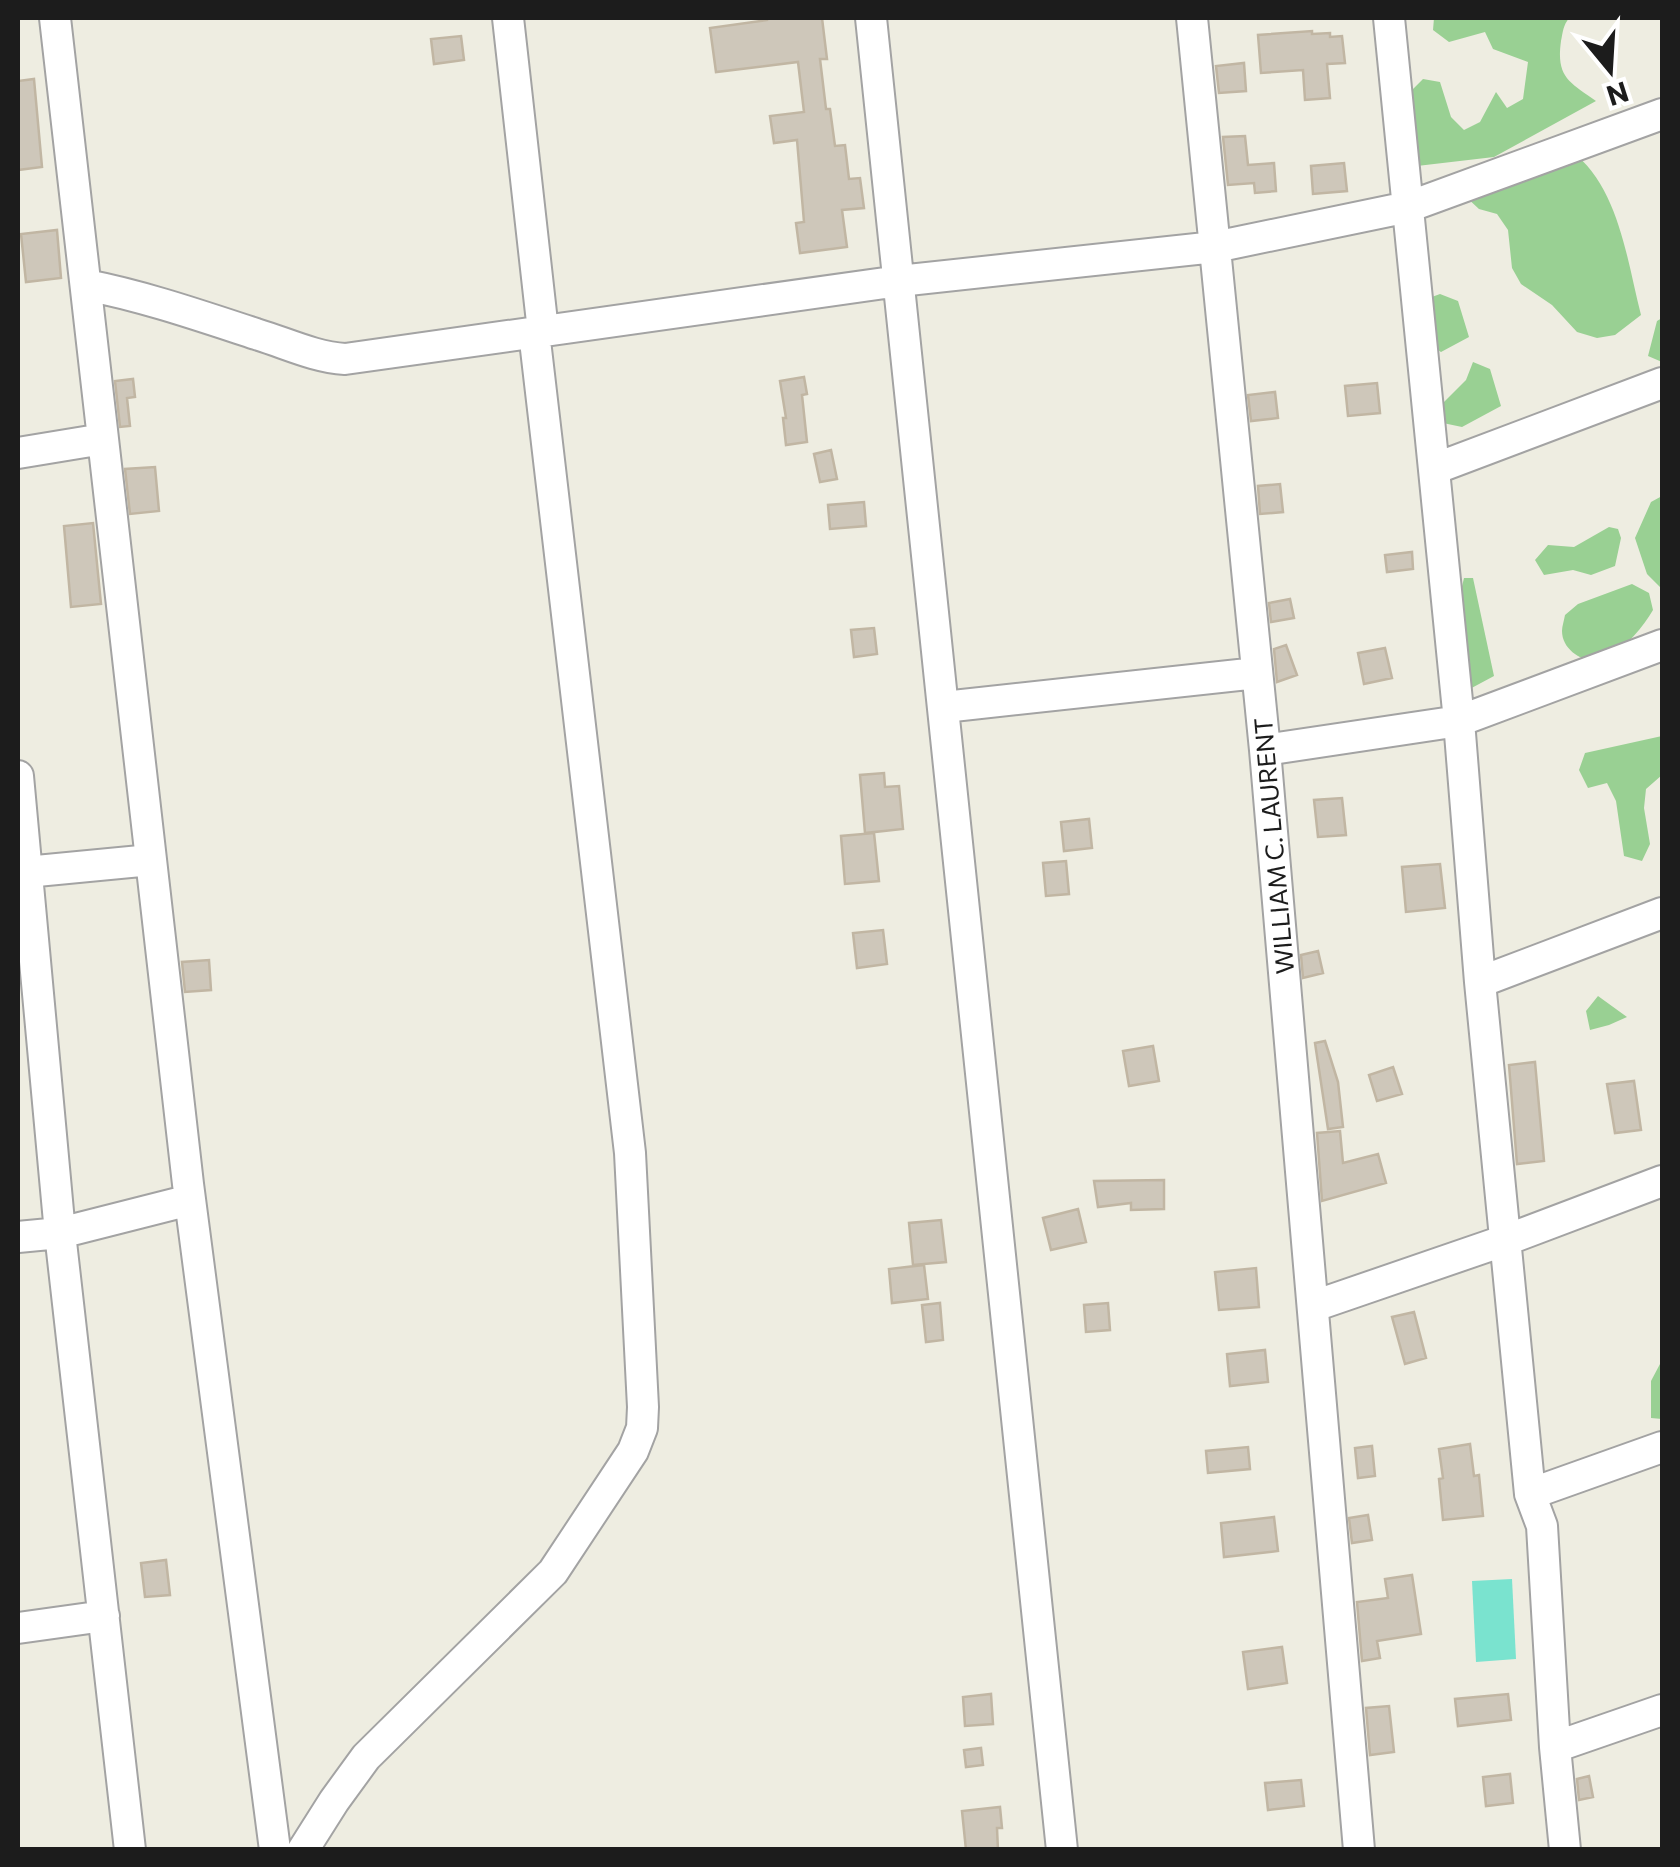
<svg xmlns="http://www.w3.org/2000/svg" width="1680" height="1867" font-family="Commissioner,sans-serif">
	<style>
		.forest { fill: #99d093 }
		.pitch { fill: #7ae3cf }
		.building { fill: #cec7ba; stroke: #c1b6a3; stroke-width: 2.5 }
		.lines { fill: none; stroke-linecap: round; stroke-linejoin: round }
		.minor-casing { stroke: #a3a3a3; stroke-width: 34 }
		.minor { stroke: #fff; stroke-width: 30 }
		.labels { text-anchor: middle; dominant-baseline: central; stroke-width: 8; stroke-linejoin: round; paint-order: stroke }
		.street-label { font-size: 25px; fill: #1c1c1c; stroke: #fff }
	</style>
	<rect width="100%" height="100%" fill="#eeede1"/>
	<path class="forest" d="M1434,18H1569C1563,26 1563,31 1561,41C1556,77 1569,82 1596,101L1494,157L1417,166L1409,93L1423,79L1440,82L1451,117L1464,130L1480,122L1496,92L1507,108L1523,99L1528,62L1493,49L1485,32L1449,42L1433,30Z
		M1571,151C1619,186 1627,261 1641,315L1615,335L1597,338L1577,332L1552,305L1521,284L1512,268L1508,230L1497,214L1479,209L1465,196Z
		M1440,294L1458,301L1469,337L1441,352L1424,341L1421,301Z
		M1662,318V362L1648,356L1657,321Z
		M1473,362L1490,369L1501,406L1462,427L1443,423L1441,405L1466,380Z
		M1662,496V585L1660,587L1647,574L1635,538L1651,502Z
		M1609,527L1618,529L1621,538L1615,566L1591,575L1573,570L1544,575L1535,560L1548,545L1574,547Z
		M1464,578H1473L1494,676L1466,691L1446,654Z
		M1632,584L1649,593L1653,610C1643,627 1627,646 1609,657C1591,668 1562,653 1562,631C1562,626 1564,621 1565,615L1578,604Z
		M1662,736V775L1646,789L1644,808L1650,844L1642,861L1624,856L1616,801L1607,783L1588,788L1579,770L1585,753Z
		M1598,996L1627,1017L1609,1025L1590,1030L1586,1011Z
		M1660,1364L1662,1365V1419L1651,1418V1381Z"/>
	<path class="pitch" d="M1512,1579L1516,1659L1476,1662L1472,1581Z"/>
	<path class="building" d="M767,18H822L827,59H820L826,109H830L835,146L845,145L849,179L860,178L864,208L842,210L847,247L800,253L796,223L804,222L797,140L774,143L770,116L804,112L798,62L716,72L710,28L767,20Z
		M1312,31V34L1330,33V37L1342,36L1345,63L1327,64L1330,98L1305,100L1303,70L1261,73L1258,35Z
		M461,36L464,60L434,64L431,39Z
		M1244,63L1246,91L1219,93L1216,66Z
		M34,79L42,167L18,170V81Z
		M1245,136L1248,165L1274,163L1276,191L1255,193L1254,183L1228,185L1223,137Z
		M1344,163L1347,191L1313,194L1311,166Z
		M57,230L61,278L26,282L21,234Z
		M804,377L807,394L802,395L807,442L786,445L783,418H786L780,381Z
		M133,379L135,397L127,398L130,426L120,427L115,381Z
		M1377,383L1380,413L1348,416L1345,386Z
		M1275,392L1278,418L1251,421L1248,395Z
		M831,450L837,479L820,482L814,454Z
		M155,467L159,511L130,514L125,469Z
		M1280,484L1283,512L1260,514L1258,486Z
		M864,502L866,526L830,529L828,505Z
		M93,523L101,604L71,607L64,526Z
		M1412,552L1413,569L1387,572L1385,555Z
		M1290,599L1294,618L1271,622L1269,603Z
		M874,628L877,654L854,657L851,630Z
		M1286,645L1297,675L1277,682L1274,649Z
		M1385,648L1392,678L1364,684L1358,653Z
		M884,773L885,787L899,786L903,829L865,833L860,775Z
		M1342,798L1346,835L1318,837L1314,800Z
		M1089,819L1092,848L1064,851L1061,822Z
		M874,833L879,881L845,884L841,836Z
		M1066,861L1069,894L1046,896L1043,863Z
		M1440,864L1445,908L1406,912L1402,867Z
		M883,930L887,964L857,968L853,933Z
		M1318,951L1323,973L1303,978L1301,955Z
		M209,960L211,990L185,992L182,962Z
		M1325,1041L1338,1082L1343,1127L1328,1129L1315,1043Z
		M1153,1046L1159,1081L1129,1086L1123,1051Z
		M1535,1062L1544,1161L1517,1164L1509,1065Z
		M1393,1067L1402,1094L1377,1101L1369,1075Z
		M1634,1081L1641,1130L1615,1133L1607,1084Z
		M1340,1131L1343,1163L1378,1154L1386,1183L1322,1201L1317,1133Z
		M1164,1180V1209L1131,1210V1203L1098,1207L1094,1181Z
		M1078,1209L1086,1242L1051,1250L1043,1218Z
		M941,1220L946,1262L913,1265L909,1223Z
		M924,1265L928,1299L892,1303L889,1269Z
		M1256,1268L1259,1307L1219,1310L1215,1272Z
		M940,1303L943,1340L926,1342L922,1305Z
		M1108,1303L1110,1330L1086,1332L1084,1305Z
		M1414,1312L1426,1358L1405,1364L1392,1317Z
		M1265,1350L1268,1382L1230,1386L1227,1354Z
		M1470,1444L1474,1476L1479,1475L1483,1516L1443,1520L1439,1479L1443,1478L1439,1449Z
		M1372,1446L1375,1476L1358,1478L1355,1448Z
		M1248,1447L1250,1469L1208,1473L1206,1451Z
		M1368,1515L1372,1540L1352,1543L1349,1518Z
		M1274,1517L1278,1551L1224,1557L1221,1523Z
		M166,1560L170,1595L145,1597L141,1563Z
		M1412,1575L1421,1634L1377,1641L1380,1658L1362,1661L1357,1602L1388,1598L1385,1579Z
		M1282,1647L1287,1683L1248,1689L1243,1652Z
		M991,1694L993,1724L965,1726L963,1697Z
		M1508,1694L1511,1720L1458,1726L1455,1699Z
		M1389,1706L1394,1752L1370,1755L1366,1708Z
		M981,1748L983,1765L966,1767L964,1750Z
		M1510,1774L1513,1803L1486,1806L1483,1777Z
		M1589,1776L1593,1797L1579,1800L1577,1779Z
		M1301,1780L1304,1806L1268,1810L1265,1783Z
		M1000,1807L1002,1828H997L998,1850H966L962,1811Z"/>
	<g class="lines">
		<defs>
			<path id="minor" d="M55,18L188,1184L275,1850
				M508,18L543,331
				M871,18L1062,1850
				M1192,18L1265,750L1359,1850
				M1389,18L1459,721L1480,982L1530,1494L1542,1526L1555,1747L1565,1850
				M86,285C143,296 201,316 256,334C286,343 314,357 345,359L899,281L1215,247L1408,207L1662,114
				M18,453L103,439
				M1434,469L1662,383
				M944,707L1257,673
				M1265,750L1459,721L1662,645
				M18,776L60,1233L130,1850
				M26,872L151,860
				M1480,982L1662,913
				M18,1237L60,1233L190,1200
				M1314,1306L1506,1240L1662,1181
				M1530,1494L1662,1447
				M18,1628L104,1616
				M1555,1747L1662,1710
				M303,1850L334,1801L366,1757L553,1572L633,1451L642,1428L643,1407L630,1153L534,332"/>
		</defs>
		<use href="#minor" class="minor-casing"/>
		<use href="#minor" class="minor"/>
	</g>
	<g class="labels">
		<g class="street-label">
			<text transform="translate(1273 846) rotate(-95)">WILLIAM C. LAURENT</text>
		</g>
	</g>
	<rect width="1680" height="1867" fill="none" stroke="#1c1c1c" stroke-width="40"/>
	<g transform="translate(1610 70) rotate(162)" stroke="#ffffff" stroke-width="8" paint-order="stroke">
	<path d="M0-8L18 38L0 25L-18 38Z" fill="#1c1c1c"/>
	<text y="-15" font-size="28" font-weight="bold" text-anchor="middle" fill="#1c1c1c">N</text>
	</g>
</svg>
